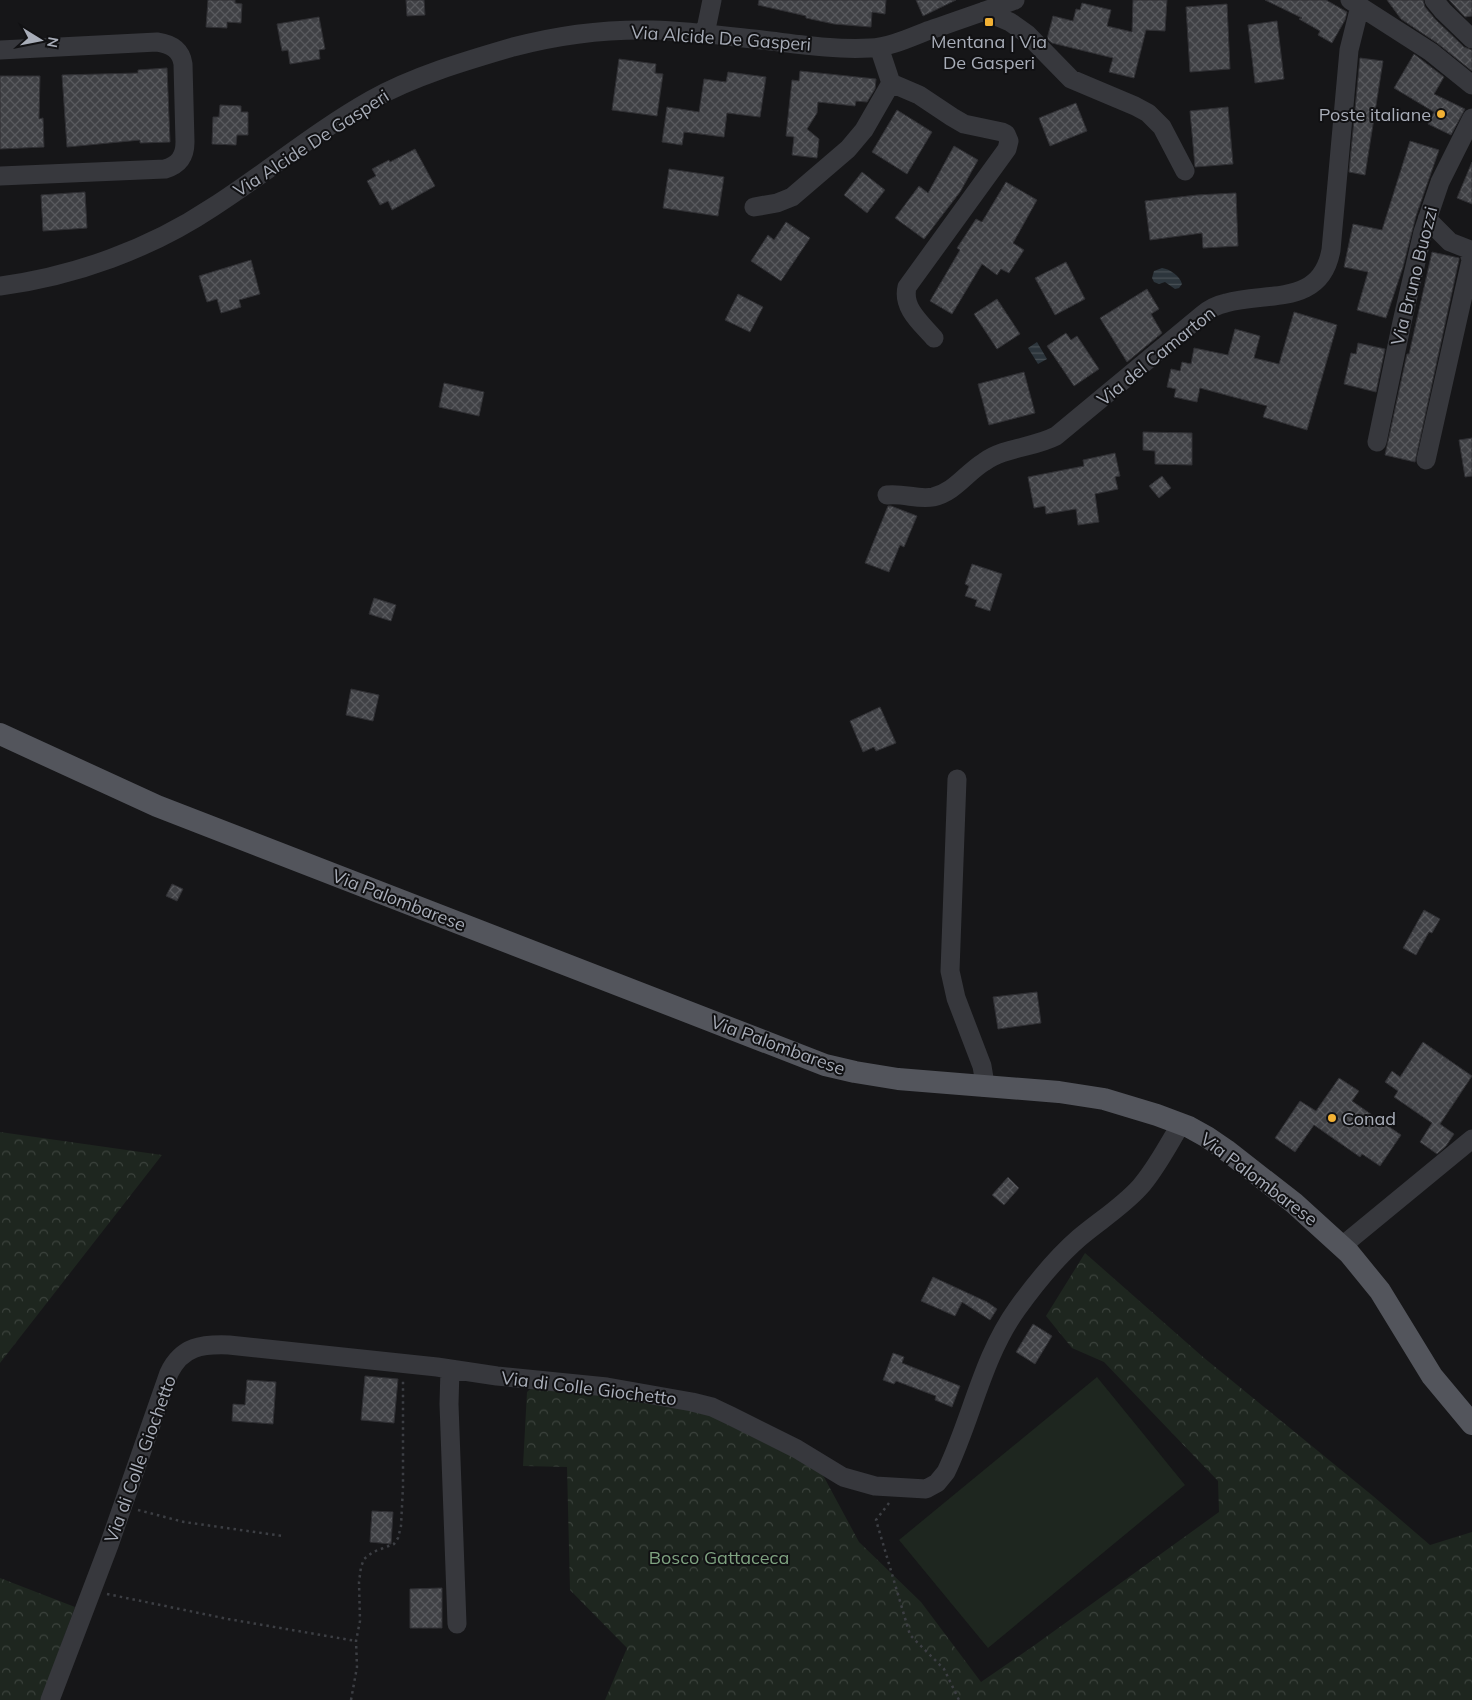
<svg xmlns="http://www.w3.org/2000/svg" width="1472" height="1700" font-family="Mulish,sans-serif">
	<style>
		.forest { fill: url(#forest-crowns) }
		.park { fill: #1e261f }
		.water { fill: url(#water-rules) }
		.building { fill: url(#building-cross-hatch); stroke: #303034 }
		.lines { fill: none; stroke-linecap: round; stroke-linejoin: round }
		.path { stroke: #3d3f44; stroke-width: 2.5; stroke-dasharray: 2.5 4; stroke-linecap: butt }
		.minor { stroke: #37383d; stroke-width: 19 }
		.major { stroke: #53555c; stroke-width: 22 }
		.poi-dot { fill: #f2b134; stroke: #111113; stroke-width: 2 }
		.labels { text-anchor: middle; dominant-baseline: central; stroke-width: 4; stroke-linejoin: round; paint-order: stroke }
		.street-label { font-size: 18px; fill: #a8adb8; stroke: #111113 }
		.poi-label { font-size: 18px; fill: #a8adb8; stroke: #111113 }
		.park-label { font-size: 18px; fill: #7fa381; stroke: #111113 }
	</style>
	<defs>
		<pattern id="forest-crowns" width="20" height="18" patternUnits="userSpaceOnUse" patternTransform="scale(1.25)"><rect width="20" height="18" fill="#1e261f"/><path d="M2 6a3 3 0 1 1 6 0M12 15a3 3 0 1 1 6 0" fill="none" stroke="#3c433d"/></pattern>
		<pattern id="water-rules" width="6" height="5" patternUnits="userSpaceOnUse" patternTransform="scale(1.25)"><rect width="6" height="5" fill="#2c353c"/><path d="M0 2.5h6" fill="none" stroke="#485056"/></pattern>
		<pattern id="building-cross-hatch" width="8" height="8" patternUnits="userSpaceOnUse" patternTransform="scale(1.25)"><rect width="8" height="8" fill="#404145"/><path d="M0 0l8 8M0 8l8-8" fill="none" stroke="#595a5e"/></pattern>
	</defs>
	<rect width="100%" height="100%" fill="#161618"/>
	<path class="forest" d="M0,1132L162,1155L0,1363Z
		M1085,1253L1203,1357L1373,1496L1430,1545L1472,1532V1700H605L627,1648L570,1590L567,1467L523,1466L527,1392L540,1380L711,1402L817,1464L859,1542L921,1602L981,1682L1032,1647L1219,1512L1218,1481L1104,1362L1072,1348L1046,1316Z
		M0,1578L75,1607L41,1700H0Z"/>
	<path class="park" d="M1097,1377L1185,1485L988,1648L899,1540Z"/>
	<path class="water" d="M1162,268C1170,269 1180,276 1182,284L1179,288L1175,289L1165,282L1159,284L1154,282L1152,278L1154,271Z
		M1037,342L1047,359L1038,364L1028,348Z"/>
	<path class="building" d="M208,0H235V3L242,4L241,23L227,22V28L206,27Z
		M406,0H424L425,15L407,16Z
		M759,0H886L885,14L872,12L871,27L834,24L806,18V16L758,5Z
		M916,0H956L923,16Z
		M1133,0H1167L1165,31L1146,30L1134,78L1109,72L1113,58L1052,43L1047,39L1053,16L1073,21L1076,9L1080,10L1082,3L1111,10L1107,26L1132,32Z
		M1265,0H1326L1347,12L1345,20L1332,43L1318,35L1320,31L1299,19L1302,18Z
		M1387,0H1423L1425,7L1435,19L1464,47L1472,50V71L1437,43L1401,19Z
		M1449,0H1472V16L1465,17Z
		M1227,4L1230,69L1190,72L1186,7Z
		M319,17L325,49L319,50L320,59L290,64L288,50L282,51L277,24Z
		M1277,21L1284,79L1255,83L1248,25Z
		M1414,54L1444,77L1434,94L1465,109L1451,135L1428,124L1434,112L1394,88Z
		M1360,58L1383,61L1365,175L1349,172Z
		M619,59L656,64L655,73L663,74L657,116L612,110Z
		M167,68L170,142L140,143V140L67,147L62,75L138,73V70Z
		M800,71L876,79L875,89L867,102L856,101L855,106L818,102L817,113L807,129L819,139L817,158L792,155L794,137L786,136L792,80L799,81Z
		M728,72L766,77L760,117L727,113L724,137L684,132L682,145L662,142L667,107L699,112L704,79L726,82Z
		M0,76H40L39,119L43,118L44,147L0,149Z
		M1076,103L1087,131L1050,146L1039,118Z
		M220,105L241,106V112H248V135H237L236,145L212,144L213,117H219Z
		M1228,107L1233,164L1195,167L1190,111Z
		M897,110L932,132L907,174L872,152Z
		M1410,141L1439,150L1416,216L1403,267L1386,318L1357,310L1368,272L1344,267L1353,224L1382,230Z
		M954,146L978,160L960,192L924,239L895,218L919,186L928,193Z
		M415,149L435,186L392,210L388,201L380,205L367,181L376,176L372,169L389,160L390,162Z
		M1472,162V204L1457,198Z
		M669,169L724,177L718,216L663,208Z
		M862,172L885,190L867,213L844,195Z
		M1006,182L1037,200L1013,243L1024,250L1009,273L1001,269L997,275L982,264L952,314L930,301L960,250L957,248L976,219L982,222Z
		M85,192L87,228L43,231L41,195Z
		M1236,193L1238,246L1203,248L1202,233L1150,240L1145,201L1197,195Z
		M786,222L810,238L781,281L751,261L768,235L774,240Z
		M1432,252L1459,258V260L1415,462L1385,455L1407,354H1409Z
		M251,260L260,294L239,300L241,307L221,313L217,299L207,302L199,276Z
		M1066,262L1085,299L1055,315L1035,278Z
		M1147,289L1159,309L1151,314L1162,333L1127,362L1100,318Z
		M738,294L763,307L750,332L725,320Z
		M997,299L1020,334L997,349L974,314Z
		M1294,312L1337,325L1307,430L1263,417L1267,406L1200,388L1197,402L1174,397L1176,389L1167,387L1171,369L1180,371L1182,362L1191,364L1194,348L1228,355L1235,329L1260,336L1254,358L1279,364Z
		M1066,333L1071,340L1077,336L1099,369L1074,386L1047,346Z
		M1358,343L1385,349L1376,392L1344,384L1351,353L1356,354Z
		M1024,372L1035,413L989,425L978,384Z
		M444,383L484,392L479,416L439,407Z
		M1143,432L1192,433V465L1155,464V451L1143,450Z
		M1472,438V476L1465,477L1459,440Z
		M1115,453L1120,476L1115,477L1118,489L1095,494L1099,522L1078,525L1076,509L1046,514L1045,506L1034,508L1028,477L1084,466L1083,460Z
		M1162,476L1171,488L1159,498L1149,486Z
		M888,506H891L917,516L904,547L900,545L889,572L865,563Z
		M972,564L1002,574L990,611L975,606L977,600L965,596L969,586L965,584Z
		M374,598L396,605L391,621L369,614Z
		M351,689L379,695L373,721L346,715Z
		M880,707L896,743L876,751L874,747L863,752L850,721Z
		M172,884L183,889L177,901L166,896Z
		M1424,910L1440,919L1432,933L1429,932L1416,955L1403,948Z
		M1037,992L1041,1023L998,1029L993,997Z
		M1423,1042L1472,1076L1440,1124L1454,1134L1446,1146L1437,1154L1420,1142L1432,1123L1394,1097L1398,1091L1385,1082L1392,1071L1400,1077Z
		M1339,1078L1359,1091L1352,1101L1401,1135L1380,1166L1362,1154L1360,1157L1314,1125L1295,1152L1275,1138L1300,1101L1316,1111Z
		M1008,1177L1019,1188L1004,1205L992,1195Z
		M933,1277L987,1302L997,1309L990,1320L962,1302L955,1316L921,1301Z
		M1033,1324L1052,1336L1035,1364L1016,1352Z
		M893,1353L904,1357L902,1363L960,1386L952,1407L935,1400L936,1396L896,1381L894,1384L883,1380Z
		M365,1376L398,1379L394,1423L361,1420Z
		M247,1380L276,1382L273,1424L232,1421L233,1404L245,1405Z
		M372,1511L393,1512L391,1544L370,1542Z
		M442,1588V1628H410V1589Z"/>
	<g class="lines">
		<path class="path" d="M889,1503L876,1520L910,1635L944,1669L959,1700
			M138,1510L184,1522L283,1536
			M107,1594L228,1619L356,1641
			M351,1700L357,1667L356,1641L360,1621L359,1582L361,1567L364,1559L373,1552L394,1544L398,1538L401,1526L403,1487V1380"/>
		<path class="minor" d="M1350,0L1431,52L1472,85
			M1434,0L1443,11L1472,39
			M984,11L1010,22L1027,34L1071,79L1135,106L1148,113L1162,127L1185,171
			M705,34L712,0
			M0,50L157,42C171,44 181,50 183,64L185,142C185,156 179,165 165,169L0,176
			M891,83L919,95L952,117L964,124L1002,132L1006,134L1009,141L1007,149L907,287C902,308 921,323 934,338
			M754,207L777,203L792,197L848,149L864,130L891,83L879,47
			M0,286C75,276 150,249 213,207C266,173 316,131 371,100C414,76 465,61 513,47C558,35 607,29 653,30C689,31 726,36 762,40C797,44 834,50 870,48C890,47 909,38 927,31C956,21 986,11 1015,0
			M1377,442L1402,322L1423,232L1440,182L1472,118
			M1426,460L1471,260L1468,249L1450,242L1427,219
			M887,495C904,493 918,500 933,497C955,492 966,473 984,462C1005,447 1033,448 1056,436L1202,315C1209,309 1217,305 1226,303C1267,291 1321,307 1331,250L1349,50L1360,6
			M957,779L950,971L956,998L982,1066L984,1078L983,1087
			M1342,1246L1472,1139
			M450,1369L449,1404L457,1624
			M50,1700L109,1545L169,1373C182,1346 202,1344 229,1345L437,1367L497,1376L607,1387L692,1402L712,1407L731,1416L797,1449L843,1477L875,1486L926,1489L937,1483L946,1472C972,1418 982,1358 1017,1309C1035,1284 1056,1258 1079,1238C1099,1221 1122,1207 1140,1187C1156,1169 1168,1145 1181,1124"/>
		<path class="major" d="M0,734L157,806L825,1065L855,1072L898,1079L1059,1092L1104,1099L1157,1115L1189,1127L1207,1137L1226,1150L1294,1203L1349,1253L1380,1291L1432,1376L1472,1424"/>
	</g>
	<g class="poi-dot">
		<rect x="984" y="17" width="10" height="10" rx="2.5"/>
		<circle cx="1441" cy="114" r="5"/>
		<circle cx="1332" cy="1118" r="5"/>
	</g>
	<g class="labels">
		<g class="street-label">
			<text transform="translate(721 38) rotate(4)">Via Alcide De Gasperi</text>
			<text transform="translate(311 143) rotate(-33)">Via Alcide De Gasperi</text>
			<text transform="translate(1414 276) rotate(-76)">Via Bruno Buozzi</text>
			<text transform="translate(1156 356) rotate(-39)">Via del Camarton</text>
			<text transform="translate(399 900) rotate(21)">Via Palombarese</text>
			<text transform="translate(778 1045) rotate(20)">Via Palombarese</text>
			<text transform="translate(1259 1179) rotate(37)">Via Palombarese</text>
			<text transform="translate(589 1388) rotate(7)">Via di Colle Giochetto</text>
			<text transform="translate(140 1459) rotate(-70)">Via di Colle Giochetto</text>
		</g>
		<g class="poi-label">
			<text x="989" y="41">Mentana | Via<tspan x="989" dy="21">De Gasperi</tspan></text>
			<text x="1431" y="114" text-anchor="end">Poste italiane</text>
			<text x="1342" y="1118" text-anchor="start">Conad</text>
		</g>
		<g class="park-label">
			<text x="719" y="1557">Bosco Gattaceca</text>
		</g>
	</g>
	<g transform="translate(40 40) rotate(100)" stroke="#111113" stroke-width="4" paint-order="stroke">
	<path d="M0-4L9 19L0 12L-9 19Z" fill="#a8adb8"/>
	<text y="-8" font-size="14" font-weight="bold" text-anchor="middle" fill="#a8adb8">N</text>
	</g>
</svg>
